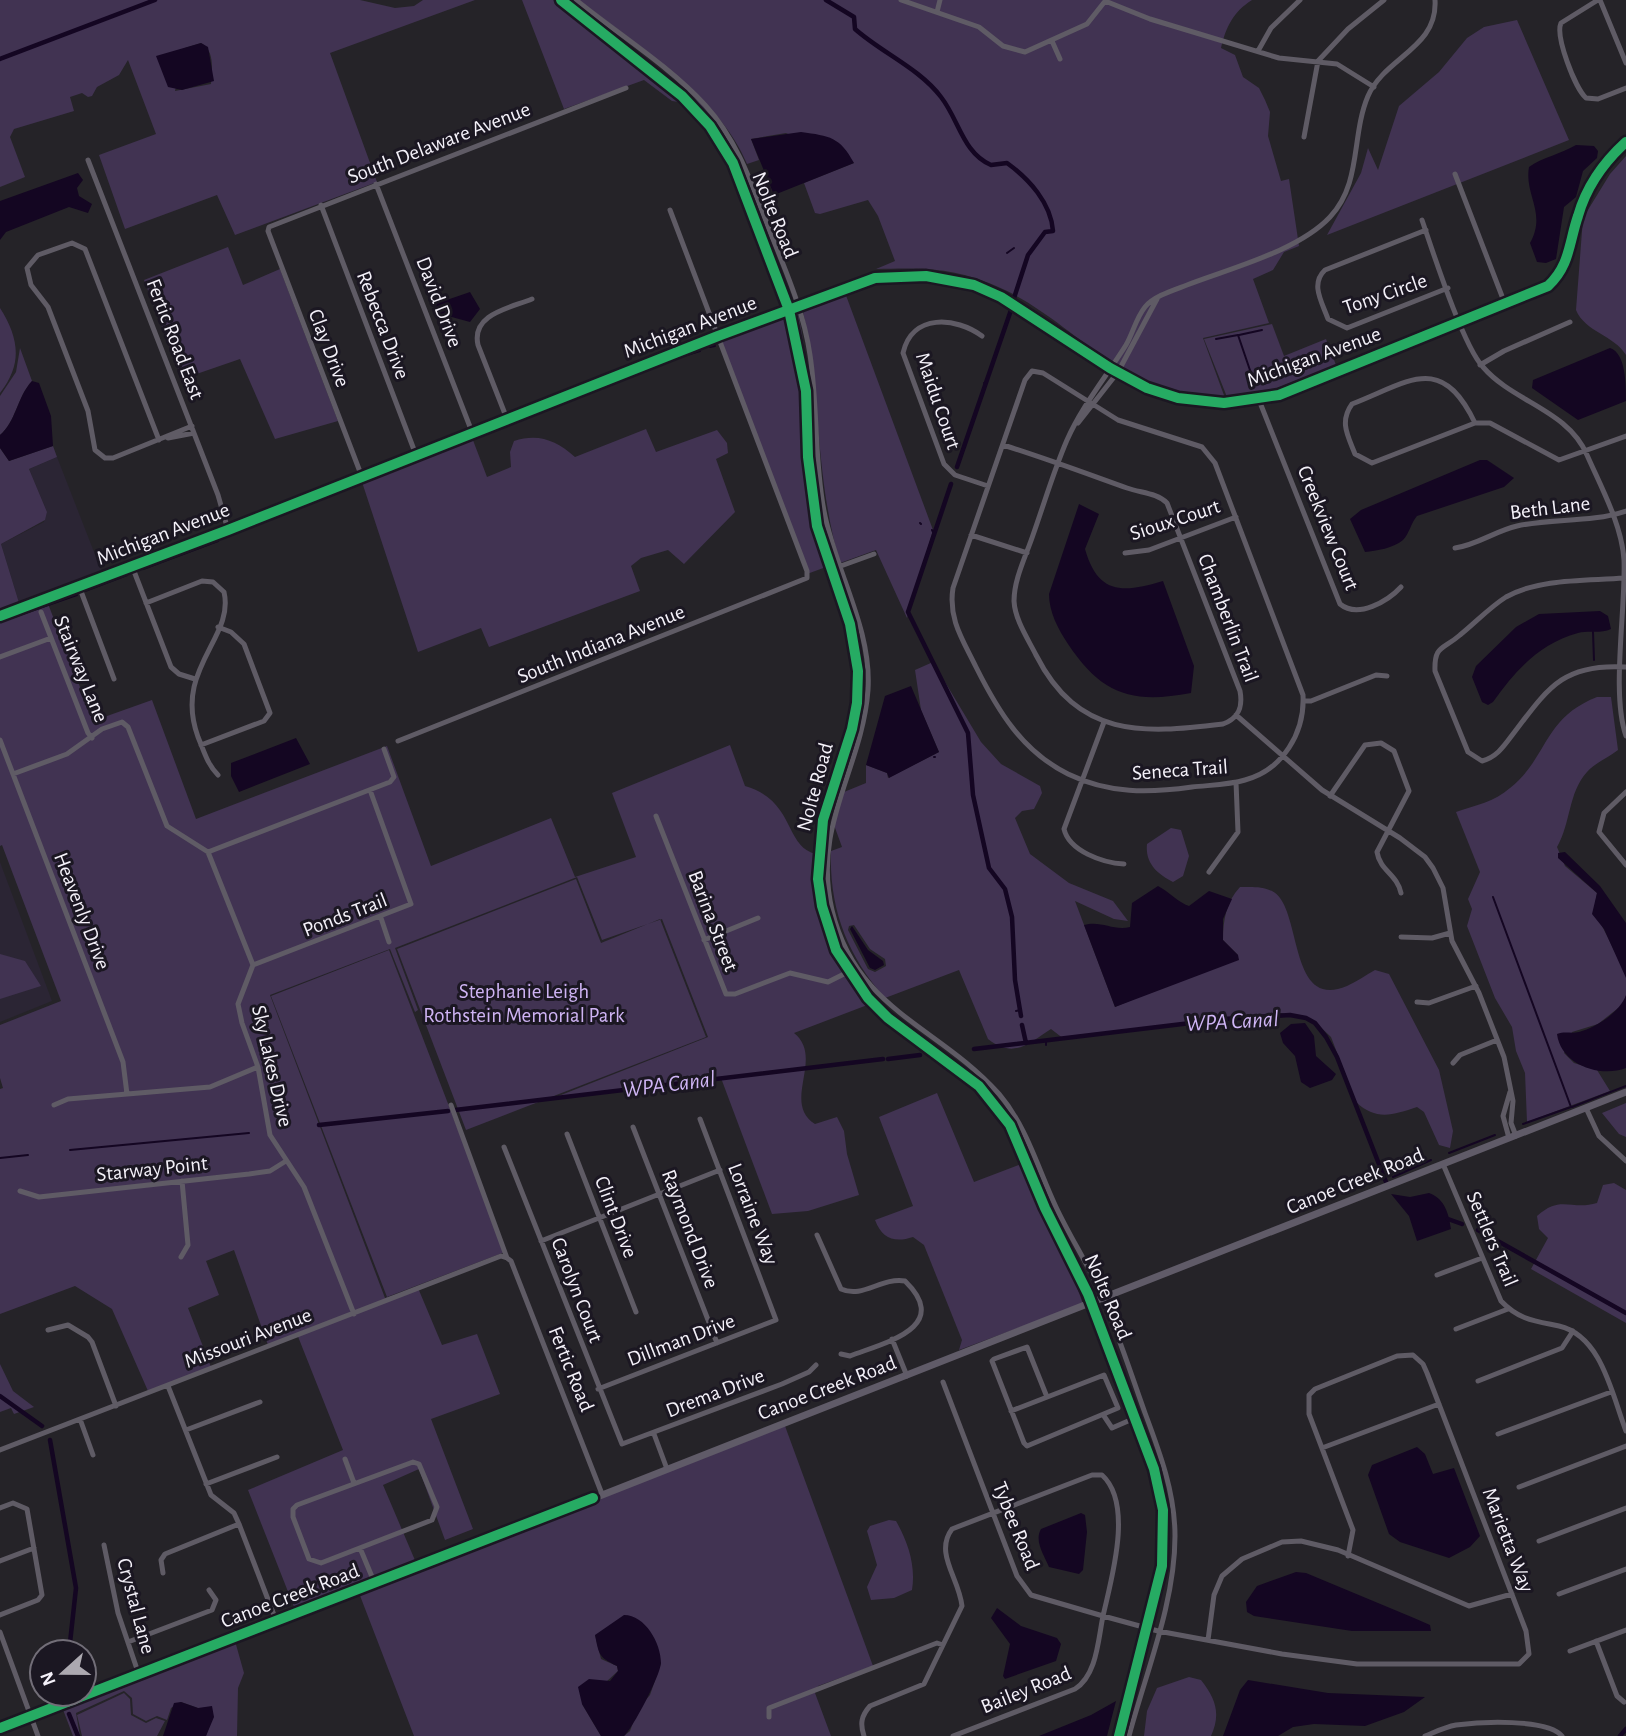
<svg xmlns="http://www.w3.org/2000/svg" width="1626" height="1736" font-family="'Alegreya Sans',sans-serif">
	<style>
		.built { fill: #2b2534 }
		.green { fill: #413352; fill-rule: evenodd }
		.water { fill: #140622 }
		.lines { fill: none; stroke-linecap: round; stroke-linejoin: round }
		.stream { stroke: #140622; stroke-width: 2 }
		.canal { stroke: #140622; stroke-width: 4.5 }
		.minor { stroke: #5f5b65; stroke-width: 5 }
		.major { stroke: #605b68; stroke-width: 7 }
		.cycleway-casing { stroke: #1b1722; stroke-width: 15 }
		.cycleway { stroke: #26ab63; stroke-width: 10 }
		.labels { text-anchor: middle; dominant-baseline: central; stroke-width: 6; stroke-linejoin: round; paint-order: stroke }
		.street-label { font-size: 21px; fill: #f4f1f9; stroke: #1b1722 }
		.park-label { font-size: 21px; fill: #ceb3f3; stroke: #1b1722 }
		.water-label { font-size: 23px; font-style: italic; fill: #d0b6f6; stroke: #1b1722 }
	</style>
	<rect width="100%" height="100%" fill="#252328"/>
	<path class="built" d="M57,457L103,575L20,606L1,544L44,522L47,512L29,469Z
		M0,862L52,1001L0,1022Z"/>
	<path class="green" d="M0,0H360L395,8L414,6L423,0H475L330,53L377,182L235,235L217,195L125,229L99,155L156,134L128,60L119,75L97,87L92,96L88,97L82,93L70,97L74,111L14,129L10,137L25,177L0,187ZM201,43C215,51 212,69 211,84L175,91L185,48Z
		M522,0H557L686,103L672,101L644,80L564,109Z
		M565,0H572L700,103L717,123L741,165H737L705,113Z
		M579,0H1252C1233,12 1226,27 1221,48L1235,55L1243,77L1259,88L1265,100L1270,112L1268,136L1281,181L1289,179L1299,246L1284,252L1273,270L1253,279L1269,323L1203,338L1225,398L1238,399C1138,417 1078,320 996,286C951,267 923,268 876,269L895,261L878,216L868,200L820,214L815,213L804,183L854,163L786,133L751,139L759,160L747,164C720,97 635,44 579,0Z
		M1517,20L1569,140L1327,235L1361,173L1368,148L1378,170L1399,106L1439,72L1467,38L1484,27Z
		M1626,156V355C1614,335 1585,332 1576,310L1583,218L1610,174Z
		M228,247L243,285L280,269L338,421L275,439L240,359L182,379L144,280Z
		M844,290L933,530L907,618L876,550L840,563C815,479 821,392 802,307Z
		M0,308C19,338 23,364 0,393Z
		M797,309C816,392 810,478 834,561C806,529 813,434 809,391C806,364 800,337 792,311Z
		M788,313L804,392L809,494L826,567L807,574L720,338Z
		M1272,324L1284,356L1326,339L1336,365L1272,390L1227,397L1204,339Z
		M20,348L32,381C17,397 16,422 0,435V396L16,372Z
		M646,429L656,452L717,430L727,443L728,453L716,459L735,512L684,564L668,550L641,558L631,566L640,591L489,647L481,628L418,652L361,479L471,435L487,477L511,467L510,452L514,441C538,433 556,440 575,457Z
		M53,446L57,457L29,469L47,512L45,520L1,544L20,606L0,614V448L9,461Z
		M47,601L93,721L152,700L196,819L387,746L431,866L551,818L575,877L636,857L612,793L730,745L745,786C796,801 784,847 816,854C815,908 830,965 870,1004L794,1033C825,1058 781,1102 815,1124L837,1117L844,1131L847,1154L859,1195L808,1211L772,1214L721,1078L556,1097L708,1037L662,919L602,940L577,877L395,948L418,1010L415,1012L390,949L270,995L385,1298L418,1288L442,1345L477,1334L500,1394L431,1419L473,1529L445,1540L419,1469L383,1485L417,1565L296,1612L248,1490L343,1450L297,1334L268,1345L234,1250L206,1261L219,1295L188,1308L211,1367L148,1391L112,1309L75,1286L0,1314V1089L3,1088L0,1078V1025L61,1001L2,845L0,846V619Z
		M933,662L981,742L1001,764L1040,786L1042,793L1034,809L1022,811L1015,818L1030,854L1069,883L1113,901L1128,921L1114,919L1075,901L1115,1007L1238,955L1223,940C1223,920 1226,902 1240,887C1251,887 1262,886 1272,891C1303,906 1287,1012 1347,986C1356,982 1366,975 1375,970L1389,974L1439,1070L1453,1131L1450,1148L1439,1145L1424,1112L1417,1107C1393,1115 1376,1121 1356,1102L1331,1037L1312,1019L1281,1013L1064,1039L1051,1029C1030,1042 1015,1060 988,1039L959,970L885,998C847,955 829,908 831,851L842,847L834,825L844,792L866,783V765L887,773L888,778L939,752L921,710L915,670ZM854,925L870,949L885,959L886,966L875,972L868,969L848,930L849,926Z
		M1597,697H1611L1618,750C1608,758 1596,762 1587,772C1568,793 1571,823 1557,847L1565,866L1597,893L1594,910L1626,974V996L1622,1005L1598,1024L1572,1032L1564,1053L1574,1063L1597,1070L1610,1091L1527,1122L1525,1073L1516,1051L1512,1027L1495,998L1467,926L1472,909L1468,899L1480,872L1456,812C1476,805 1494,802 1510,788C1548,758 1543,718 1597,697Z
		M1171,828L1181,830L1189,856L1183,876L1173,882C1157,874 1145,863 1147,844Z
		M576,879L601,943L660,919L706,1037L466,1130L397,949Z
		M827,890L830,912L858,973C833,960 826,915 822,891Z
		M389,950L505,1252L387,1297L271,996Z
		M0,954L25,961L41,986L0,999Z
		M937,1093L974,1182L1024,1163L1065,1253L1083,1304L959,1350L962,1340L924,1245L913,1237C895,1243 882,1239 875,1220L913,1206L879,1117Z
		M1626,1103V1137L1619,1134L1602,1113Z
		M1614,1183L1626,1190V1323L1531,1269L1548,1238L1539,1229L1537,1216C1561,1194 1571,1211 1597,1203L1603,1185Z
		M0,1364L13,1391L34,1407L14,1414L11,1408L0,1412Z
		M785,1426L873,1666L818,1686L815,1693L831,1736H624L630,1731L638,1709L650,1695L661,1663L595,1635L601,1659L617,1666L618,1671L582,1704L601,1736H414L359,1593Z
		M889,1520L896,1521C908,1542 916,1566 912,1590L894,1598L871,1600L867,1587L877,1565L867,1531L870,1526Z
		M235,1641L244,1673L238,1688L237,1736H206L211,1721L198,1708L181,1702L171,1708L167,1720L157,1716L146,1721L133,1714L132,1698L124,1691L76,1713L80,1736H73L62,1707Z
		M1189,1677L1201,1680C1216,1699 1221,1714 1211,1736H1144L1147,1711L1157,1688Z
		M124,1693L130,1699L131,1715L146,1723L156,1718L165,1721L157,1736H82L77,1715Z"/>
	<path class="water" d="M201,43L208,47L214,81L182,90L168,87L156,56Z
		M801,132C830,136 840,137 854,163L774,195L751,139Z
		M1576,145L1594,146L1598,151L1597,158L1583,171L1576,197L1564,207L1556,259L1546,263L1537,262L1530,243C1547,213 1524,195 1529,167C1543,157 1561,154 1576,145Z
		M78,173L83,180L77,188L79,196L92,204L88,213L69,207L6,232L0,240V201Z
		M470,292L480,309L470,322L437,313L435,304Z
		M1610,348C1626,353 1626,385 1626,401L1578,420L1532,388L1533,380Z
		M32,381L39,383L51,416L53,446L9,461L0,448V435C16,422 17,397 32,381Z
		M1480,460H1487L1514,478L1504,487L1417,516C1411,523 1409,534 1403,540C1394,548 1376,551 1365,552L1350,519L1361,510Z
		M1079,504L1099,514L1085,549C1098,595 1123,593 1163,581L1194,666L1191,693C1132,704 1102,695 1068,644C1058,629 1049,612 1049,594Z
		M1600,611L1608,616L1611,629C1601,634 1589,630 1578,633C1539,644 1516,670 1493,702L1488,705L1482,702L1472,677L1476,666L1516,627L1539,614Z
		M911,686L939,752L889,778L887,773L866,765L885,696Z
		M296,738L310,764L239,792L231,776V763Z
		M1565,852L1600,886L1626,923V978L1604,929L1592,914L1597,893L1558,858V853Z
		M1158,886C1168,891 1179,903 1189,906L1209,891L1232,899L1223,919V940L1238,955L1239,960L1115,1007L1084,925C1101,920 1113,931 1130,927L1132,903Z
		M852,926L868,950L883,961L884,965L875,970L870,968L850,929Z
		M1626,995V1068C1600,1078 1561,1065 1557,1034C1565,1031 1571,1034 1579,1032C1597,1027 1620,1012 1626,995Z
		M1305,1023L1314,1036L1316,1056L1336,1074L1332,1080L1310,1088L1301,1082L1295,1056L1283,1043L1280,1033L1291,1024Z
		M1429,1193C1446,1199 1449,1216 1451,1229L1417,1241L1409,1216L1391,1194L1410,1197Z
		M1417,1447L1425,1454L1433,1474L1454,1468L1480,1536L1470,1547L1449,1558L1400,1542L1389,1534L1368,1475L1372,1465Z
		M1081,1513L1085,1515L1087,1532L1083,1570L1079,1574L1049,1567C1044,1555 1034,1541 1041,1529Z
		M1296,1572L1306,1573L1414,1618L1430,1625L1431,1631H1352L1254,1616L1247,1612L1246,1602L1257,1586Z
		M997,1608L1021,1626L1057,1638L1061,1644L1056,1661L1005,1679L1003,1676L1010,1644L991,1618Z
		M624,1615C645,1615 661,1643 661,1663C660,1676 633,1728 624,1736H601L582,1704L578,1687L589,1679L610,1681L618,1671L617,1666C598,1657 599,1654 595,1635Z
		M1248,1680L1328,1693L1425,1697L1404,1712L1365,1726L1314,1724L1293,1727L1278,1736H1223L1240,1690Z
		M1116,1701L1107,1736H1039L1091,1715Z
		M181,1702L198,1708L212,1706L214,1717L206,1736H163L174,1703Z"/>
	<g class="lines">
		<path class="stream" d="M1007,253L1014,248
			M1239,335L1262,330
			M1216,339L1238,335L1253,379
			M710,347L715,346
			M680,357L700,351
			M665,362L672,359
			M647,369L659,364
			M610,382L640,371
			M984,383H985
			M569,399L601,386
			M556,404L562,402
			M519,419L549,407
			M485,432L512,421
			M424,457L479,435
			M328,495L416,459
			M275,515L321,497
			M920,523L921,524
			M239,530L268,518
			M932,530L933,532
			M143,569L218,541
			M85,591L127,575
			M5,620L77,595
			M1593,632L1594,660
			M851,748L863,688
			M934,757H935
			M1493,897L1571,1107L1523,1124
			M1016,1011L1020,1010
			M1046,1041V1045
			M1572,1107L1626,1086
			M70,1150L249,1133
			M1449,1153L1495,1135
			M0,1158L28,1155
			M1393,1177L1431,1160"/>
		<path class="canal" d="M826,0L854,17L855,29C882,53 919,68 941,97C959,120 963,153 991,165L1007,163C1029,179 1051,203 1053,231L1045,232L1028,255L1014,298
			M0,59L155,0
			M957,467L1011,310
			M951,484L908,612L968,733L973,795L989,868L1005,889L1012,917L1015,980L1021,1016
			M1022,1025L1026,1043
			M974,1049L1224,1019L1290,1015L1306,1018L1315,1023L1326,1037L1337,1057L1386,1182
			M888,1059L920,1055
			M455,1110L883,1059
			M319,1125L448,1111
			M1448,1219L1462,1224
			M1478,1230L1626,1313
			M0,1396L42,1426
			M50,1440L76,1588L69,1652
			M69,1714L78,1736
			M1620,1736L1626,1729"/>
		<path class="minor" d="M561,0L682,96L710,126L733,163L789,310L806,391L808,457L817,526L850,624L858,671L857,703L852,729L823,820L818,879L822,906L836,950L868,998L888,1018L979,1086L1010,1125L1045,1208L1088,1294L1154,1469L1163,1510L1162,1566L1119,1736
			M576,0C618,34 668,65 705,105C739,142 753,188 771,234C787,274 804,313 810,355C818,407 814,460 824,511C835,571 872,628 868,690C862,769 812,825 832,910C856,1011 939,1026 999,1094C1027,1127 1038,1169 1056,1207C1070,1237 1088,1264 1101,1294C1118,1333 1131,1374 1145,1413C1160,1453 1175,1493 1175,1536C1175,1603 1146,1672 1129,1736
			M901,0L979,27L1003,46L1025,52L1087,24L1106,0
			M1598,0L1561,23C1555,36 1575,88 1586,98L1598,99L1626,88
			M1600,0L1626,63
			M1105,1L1150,19L1279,58L1337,64L1374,87
			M937,12L940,0
			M1052,41L1060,59
			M1258,51L1271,28L1300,0
			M1304,137L1318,61L1348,29L1384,0
			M88,160L218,495L228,530
			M1455,174L1505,304
			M376,184L472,432
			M321,205L416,455
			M1422,220C1433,252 1463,346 1483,367C1513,402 1568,410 1587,455C1601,487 1622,525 1624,560C1626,608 1611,694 1626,736
			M1426,230L1325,270C1310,284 1322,302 1328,319L1347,328L1448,288
			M982,336C956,317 912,313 903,353L944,464L955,475L988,486
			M1480,365L1504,351L1570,322
			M1032,371L1043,373L1118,420L1202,447L1215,463L1303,695C1305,732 1283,770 1245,780C1229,785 1210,785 1192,787C1149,793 1109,794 1068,774C1022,751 998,711 976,667C963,640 948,619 953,588L1025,380Z
			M1259,400L1340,604C1358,619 1388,601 1401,587
			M507,419L478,345C471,314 510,308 532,299
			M1078,423L1118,372L1157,299
			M1475,423C1441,352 1409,382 1352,404C1339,422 1348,436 1355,454L1372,463L1475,423H1490L1559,460L1626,436
			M168,438L194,433
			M159,440L85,249L72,243L38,255L27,268L31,285L48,307L88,411L95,450L105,458H113L192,426
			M1003,445C1045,458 1085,473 1127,488C1141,493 1157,493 1167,503L1240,691C1243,707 1239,718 1223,724C1142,734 1078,738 1036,655C1028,639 1015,620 1014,601C1014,579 1026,556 1033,535C1044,504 1054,470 1067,440C1082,406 1106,377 1126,345C1133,333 1136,318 1145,307C1154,296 1174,290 1187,285C1231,268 1298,251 1330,217C1362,183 1351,136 1368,96C1385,57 1438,48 1435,0
			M362,477L268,231L269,227L626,88
			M971,535L1027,553
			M1455,548C1477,545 1495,531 1517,526C1553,518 1590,523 1626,511
			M1125,553L1149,550L1236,517
			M827,557L838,567L874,554
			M132,566L171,667L179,674L195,679
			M1624,578C1587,581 1540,578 1506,597C1490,607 1475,623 1460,635C1443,650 1434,645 1435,671L1468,752L1482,761C1497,757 1504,746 1513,734C1548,688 1563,663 1626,667
			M79,586L114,679
			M146,603L202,581L213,582L224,592C235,638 173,669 198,737C204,751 207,764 218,775
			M41,612L88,733L92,738
			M0,616L228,530L718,336L875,278L926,276L974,285L1001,297L1110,368L1147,388L1178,398L1224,403L1279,395L1548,286C1570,266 1569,242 1578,216C1586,188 1604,162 1626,142
			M0,657L51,638
			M1303,701H1311L1376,675L1387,676
			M1236,715L1322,790L1400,838L1425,857L1433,868L1443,888L1452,941L1479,993L1504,1057L1513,1101L1511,1123L1516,1136
			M1104,722L1064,829C1069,851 1103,863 1124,864
			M0,740L123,1062L127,1094
			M398,741L807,578V571L670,210
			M201,745L264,721L270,713L244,644L231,632L218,627
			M13,774L67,754L102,729L122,722L128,727L167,826L208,852L253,965L238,1004L242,1023L258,1067L270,1135L304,1187L354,1314
			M1626,792L1604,813L1599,832L1626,865
			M1330,796L1365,745L1381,743L1394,751L1409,791L1377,852C1380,871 1397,874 1401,893
			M656,816L726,994H735L790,973L828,982L848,972
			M208,852L390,782L394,777L384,749
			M1209,872L1238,832L1236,782
			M381,918L389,942
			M1401,937L1432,938L1450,933
			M704,940L758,918
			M253,965L411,904L370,790
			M848,972L857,975L865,984
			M1417,1002L1429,1003L1476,986
			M1453,1063L1460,1055L1497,1040
			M54,1105L68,1099L210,1087L258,1067
			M451,1105L507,1258L511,1261L602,1494
			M1586,1108L1599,1136L1626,1161
			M633,1127L717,1343
			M567,1134L636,1312
			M1509,1138L1503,1116L1510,1092
			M504,1147L622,1444L782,1384L809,1372L816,1365
			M1443,1164L1501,1301C1519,1320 1535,1321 1559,1326C1602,1336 1612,1395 1626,1431
			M20,1191L39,1197L249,1174L270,1171L286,1161
			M817,1235L841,1289C863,1299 881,1277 905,1281C953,1328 883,1343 850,1356L841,1354
			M541,1241L720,1170
			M181,1257L188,1245L182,1181
			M1437,1275L1482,1258
			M1456,1329L1508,1309
			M48,1330L68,1325L88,1337L92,1342L116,1406
			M892,1339L907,1376
			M1478,1381L1562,1348L1573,1331
			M943,1382L1017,1576L1031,1595L1103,1616L1158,1631L1282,1654L1357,1664H1519L1529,1654L1526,1631L1427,1373L1423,1364L1413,1355L1397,1356L1315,1389L1309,1395V1414L1353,1530L1348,1556
			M168,1386L211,1495L234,1513L239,1524L277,1623
			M598,1389L776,1320L700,1119
			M1011,1411L1104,1375L1118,1408L1027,1446L1024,1443L992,1361L994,1359L1027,1347L1047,1397
			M1104,1416L1112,1428L1135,1418
			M80,1419L93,1455
			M186,1430L260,1402
			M654,1434L667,1469
			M1498,1434L1611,1392
			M1322,1448L1439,1404
			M0,1450L501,1256L507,1258
			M345,1459L354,1483
			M413,1462L419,1464L437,1507L432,1520L321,1563L309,1559L293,1517V1509L297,1505Z
			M206,1484L277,1457
			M1519,1487L1626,1446
			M0,1508L13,1503L27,1509L42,1595L38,1600L0,1615
			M1539,1541L1626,1508
			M104,1545L118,1613L139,1675
			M360,1548L375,1584
			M0,1561L34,1548
			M163,1573L161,1560L165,1554L239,1524
			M1559,1594L1626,1569
			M0,1632L38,1736
			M1208,1640L1214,1595L1222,1576L1242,1559L1282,1542L1301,1541L1338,1550L1469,1606L1512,1594
			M1596,1641L1617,1696L1624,1702
			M128,1642L212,1610L216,1600L209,1590
			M1570,1651L1626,1630
			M769,1717V1708L937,1643L943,1645
			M864,1736C860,1724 861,1716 870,1706L924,1684L962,1606C959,1578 934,1553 952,1529L1092,1475H1102C1134,1504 1111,1580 1103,1616C1098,1640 1097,1675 1075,1689L953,1736
			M1425,1736C1435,1732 1445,1727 1456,1725C1479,1722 1547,1718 1562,1736"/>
		<path class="major" d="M0,1728L277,1623L1626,1092"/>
		<defs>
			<path id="cycleway" d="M561,0L682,96L710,126L733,163L789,310L806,391L808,457L817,526L850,624L858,671L857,703L852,729L823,820L818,879L822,906L836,950L868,998L888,1018L979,1086L1010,1125L1045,1208L1088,1294L1154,1469L1163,1510L1162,1566L1119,1736
				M0,616L228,530L718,336L875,278L926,276L974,285L1001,297L1110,368L1147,388L1178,398L1224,403L1279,395L1548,286C1570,266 1569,242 1578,216C1586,188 1604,162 1626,142
				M0,1728L593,1498"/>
		</defs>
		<use href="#cycleway" class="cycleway-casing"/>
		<use href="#cycleway" class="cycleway"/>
	</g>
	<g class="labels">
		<g class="street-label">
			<text transform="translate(439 143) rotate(-21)">South Delaware Avenue</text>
			<text transform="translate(775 215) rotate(68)">Nolte Road</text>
			<text transform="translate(1385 294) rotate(-19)">Tony Circle</text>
			<text transform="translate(439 302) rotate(69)">David Drive</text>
			<text transform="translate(383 325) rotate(69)">Rebecca Drive</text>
			<text transform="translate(690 327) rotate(-21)">Michigan Avenue</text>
			<text transform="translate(175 339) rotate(69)">Fertic Road East</text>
			<text transform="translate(329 348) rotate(69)">Clay Drive</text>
			<text transform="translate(1314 357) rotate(-20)">Michigan Avenue</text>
			<text transform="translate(938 401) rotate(71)">Maidu Court</text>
			<text transform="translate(1550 508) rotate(-7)">Beth Lane</text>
			<text transform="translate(1175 520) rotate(-18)">Sioux Court</text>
			<text transform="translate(1328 528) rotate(68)">Creekview Court</text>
			<text transform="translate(163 534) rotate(-21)">Michigan Avenue</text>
			<text transform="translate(1228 618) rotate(69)">Chamberlin Trail</text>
			<text transform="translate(601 644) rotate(-22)">South Indiana Avenue</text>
			<text transform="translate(81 669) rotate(68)">Stairway Lane</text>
			<text transform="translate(1180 770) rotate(-4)">Seneca Trail</text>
			<text transform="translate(815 787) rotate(-75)">Nolte Road</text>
			<text transform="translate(82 911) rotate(69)">Heavenly Drive</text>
			<text transform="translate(345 915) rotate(-21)">Ponds Trail</text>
			<text transform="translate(713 921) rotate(69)">Barina Street</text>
			<text transform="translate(272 1066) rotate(77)">Sky Lakes Drive</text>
			<text transform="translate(152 1169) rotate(-6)">Starway Point</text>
			<text transform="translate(1355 1181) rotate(-22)">Canoe Creek Road</text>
			<text transform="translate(753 1214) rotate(69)">Lorraine Way</text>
			<text transform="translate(616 1217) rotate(69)">Clint Drive</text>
			<text transform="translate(690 1229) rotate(69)">Raymond Drive</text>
			<text transform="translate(1492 1239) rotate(67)">Settlers Trail</text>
			<text transform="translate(577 1290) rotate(69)">Carolyn Court</text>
			<text transform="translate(1108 1297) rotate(67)">Nolte Road</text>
			<text transform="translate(248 1338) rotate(-21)">Missouri Avenue</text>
			<text transform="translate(681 1340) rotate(-21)">Dillman Drive</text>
			<text transform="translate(571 1369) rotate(68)">Fertic Road</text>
			<text transform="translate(827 1388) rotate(-21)">Canoe Creek Road</text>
			<text transform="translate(715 1393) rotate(-21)">Drema Drive</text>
			<text transform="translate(1016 1526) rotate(68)">Tybee Road</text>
			<text transform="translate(1508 1540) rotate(69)">Marietta Way</text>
			<text transform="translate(290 1596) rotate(-21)">Canoe Creek Road</text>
			<text transform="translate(136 1606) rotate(75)">Crystal Lane</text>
			<text transform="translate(1026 1690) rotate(-22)">Bailey Road</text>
		</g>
		<g class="park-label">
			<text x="524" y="991">Stephanie Leigh<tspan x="524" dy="24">Rothstein Memorial Park</tspan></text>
		</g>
		<g class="water-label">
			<text transform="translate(1232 1022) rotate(-3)">WPA Canal</text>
			<text transform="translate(669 1085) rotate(-7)">WPA Canal</text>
		</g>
	</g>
	<g transform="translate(63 1673) rotate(249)"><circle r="33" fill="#1b1722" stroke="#726e78" stroke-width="2"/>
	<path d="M0-5L12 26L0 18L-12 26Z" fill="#aca9b0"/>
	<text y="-10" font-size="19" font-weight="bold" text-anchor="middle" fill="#f4f1f9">N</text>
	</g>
</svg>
